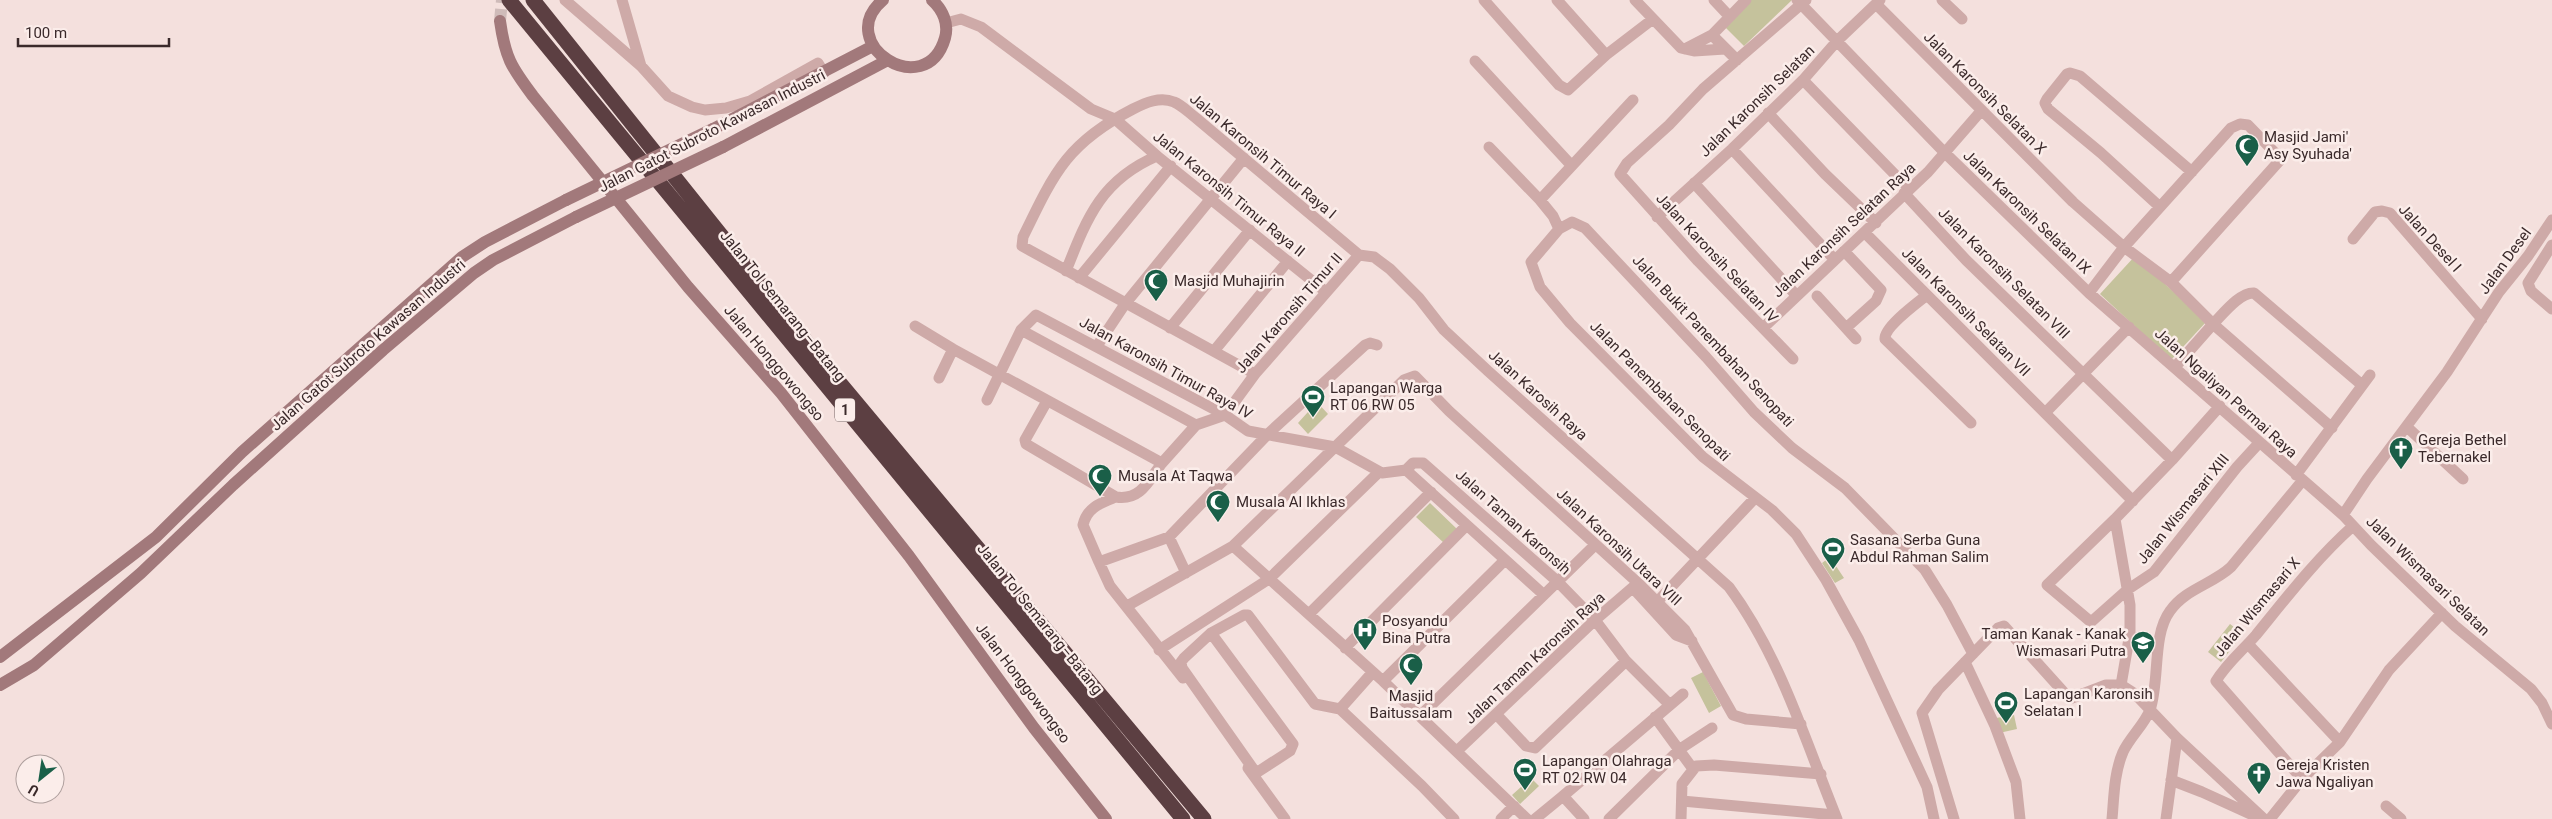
<svg xmlns="http://www.w3.org/2000/svg" width="2552" height="819" font-family="Roboto,sans-serif">
	<style>
		.green { fill: #c5c29c }
		.lines { fill: none; stroke-linecap: round; stroke-linejoin: round }
		.secondary-tunnel { stroke: #cfbbb9; stroke-width: 12; stroke-dasharray: 12 6; stroke-linecap: butt }
		.street { stroke: #ceaaa8; stroke-width: 11 }
		.secondary { stroke: #a2797b; stroke-width: 12 }
		.highway { stroke: #5c3f42; stroke-width: 15 }
		.secondary-bridge { stroke: #a2797b; stroke-width: 12 }
		.labels { text-anchor: middle; dominant-baseline: central; stroke-width: 5; stroke-linejoin: round; paint-order: stroke }
		.shield { fill: #fbedea; stroke: #746464; stroke-width: 1 }
		.shield-label { font-size: 14px; font-weight: bold; fill: #3a292a }
		.street-label { font-size: 15px; fill: #3a292a; stroke: #fbedea }
		.poi-label { font-size: 15px; fill: #3a292a; stroke: #fbedea; text-anchor: start }
	</style>
	<rect width="100%" height="100%" fill="#f4e0dd"/>
	<path class="green" d="M1749,0H1792L1744,46L1723,25Z
		M2135,256L2206,322L2171,360L2100,294Z
		M1317,402L1328,414L1308,434L1298,423Z
		M1430,503L1457,529L1444,543L1416,517Z
		M1830,557L1844,578L1835,583L1822,563Z
		M2230,624L2243,634L2221,662L2208,652Z
		M1703,672L1721,706L1709,713L1691,678Z
		M2014,715L2017,729L1999,733L1996,718Z
		M1531,778L1539,786L1520,804L1512,795Z"/>
	<g class="lines">
		<path class="secondary-tunnel" d="M500,21L502,0"/>
		<path class="street" d="M565,0L641,66L668,96L692,107L705,110L726,108L750,101L818,63L824,73
			M622,0L641,66
			M1484,0L1559,85L1568,90L1606,55L1653,19
			M1557,0L1606,55
			M1635,0L1681,48L1685,49L1712,35
			M1714,0L1729,16
			M1797,0L1944,152L2089,293L2343,515L2371,545L2455,626L2531,689L2542,703L2552,724
			M1942,0L1962,19
			M1876,4L2073,202L2124,247L2231,128L2240,124L2248,125L2281,159L2171,282
			M946,23L961,19L981,27L1091,109L1115,119L1157,156L1326,292
			M1685,49L1694,51L1725,49
			M1737,60L1712,35L1746,0
			M1475,61L1571,165
			M1803,80L1909,189
			M1633,100L1540,200L1553,216L1559,229L1531,262L1540,287L1570,323L1703,457L1772,510L1796,534L1826,580L1859,640L1927,787L1934,819
			M1768,113L1825,174L1876,223
			M1489,147L1540,200
			M1732,149L1835,260
			M1694,183L1796,295
			M1904,193L1966,260L2172,460
			M2160,207L2101,153L2048,109L2045,103L2047,99L2067,74L2070,73L2080,76L2192,172
			M1657,217L1732,149L1803,80L1837,41L1880,0
			M1559,229L1572,222L1585,228L1706,357L1754,412L1792,448L1845,488L1925,570L1947,605L1973,654
			M1865,233L2133,501
			M2353,239L2375,212L2382,211L2390,213L2482,319
			M2552,245L2528,283L2531,291L2552,309
			M1844,251L1881,290L1876,301L1846,328
			M1359,255L1374,257L1390,269L1419,298L1444,330L1488,371L1729,587C1780,656 1805,740 1837,819
			M1066,271C1087,218 1101,180 1157,156
			M1079,278L1171,166
			M2089,293L2124,247L2171,282L2213,324L2175,367
			M1927,295C1917,303 1884,327 1885,339L1971,423
			M1817,296L1856,339
			M915,326L953,349L1162,463L1196,425L1225,415L1255,374L1359,255
			M1170,328L1250,230
			M1763,328L1928,172L1981,111
			M1021,330L1196,425
			M1097,346L1125,304L1244,158
			M1214,351L1288,261
			M1793,359L1698,261L1620,174L1627,163L1669,125L1703,89L1806,0
			M1255,374L1022,246L1023,237C1054,173 1067,143 1133,109C1145,103 1160,96 1174,102C1182,105 1189,113 1196,118L1359,255
			M939,378L953,349
			M987,400L1021,330L1036,315L1225,415L1248,431L1335,447L1382,473L1406,470L1413,463H1423L1557,581L1595,620L1626,661L1669,704
			M1047,401L1025,440L1026,444L1116,497C1141,501 1149,480 1162,463
			M2220,406L2172,460L2115,519L2130,605V633L2121,685L2135,694L2177,738L2264,819
			M2045,413L2129,327
			M2407,427L2463,479
			M2332,428L2213,324C2223,314 2240,292 2254,293L2362,385
			M1406,470L1543,594
			M2296,475L2370,375
			M1116,497C1101,503 1087,507 1083,525L1099,562L1169,537L1186,573
			M2343,515L2367,479L2447,372L2499,292L2528,256L2552,220
			M2115,519L2047,585L2091,622L2127,590L2154,572L2237,467L2259,443
			M1169,537L1269,433L1365,345L1370,343L1377,345
			M1233,546L1383,681L1527,819
			M1099,562L1110,586L1183,678
			M1633,588L1676,635L1692,641
			M1657,602L1755,498
			M1127,606L1233,546L1404,380L1415,376L1449,411L1638,583L1685,630L1733,715L1746,719L1801,724
			M1309,614L1431,492
			M1211,633L1293,744L1290,751L1253,775
			M2248,644L2340,742
			M1345,648L1466,526
			M1159,650L1269,579L1379,472
			M1965,662L1995,726L2016,782L2020,819
			M1372,673L1340,709L1422,786L1454,819
			M1383,681L1505,560
			M1496,714L1526,746L1535,748L1626,661
			M1420,716L1595,545
			M1655,717L1693,769
			M1457,751L1595,620L1638,583
			M1248,768L1285,819
			M1256,773L1182,668L1181,662L1184,658L1211,633L1244,615H1248L1315,704L1340,709
			M2302,779L2216,681C2227,663 2242,651 2256,635C2287,597 2316,559 2353,526
			M2171,780L2202,792L2257,817
			M1563,796L1683,694
			M1682,801L1835,815
			M2386,806L2401,819
			M1501,819L1514,806
			M1535,819L1563,796L1584,819
			M1609,819L1680,749L1712,728
			M1681,819L1682,784L1696,766L1714,765L1821,774
			M1954,819L1922,713L1938,690L1998,628L2004,626L2068,697L2072,698L2106,685H2121
			M2112,819C2114,797 2114,773 2123,752C2130,737 2144,725 2150,710C2160,681 2152,635 2170,611C2185,589 2213,584 2231,567L2303,480
			M2166,819L2177,738
			M2270,819L2302,779L2340,742L2389,670L2442,613"/>
		<path class="secondary" d="M883,0C832,43 926,104 945,38C949,24 943,10 932,0
			M500,21C505,57 511,67 533,96L688,287L781,393L909,556L1034,728L1106,819
			M713,129L873,46
			M723,147L886,61
			M0,657L156,537L242,452L462,257L485,242L566,200
			M0,685L34,665L141,573L233,485L383,350L474,273L493,260L576,217"/>
		<path class="highway" d="M509,0L1183,819
			M533,0L829,370L1204,819"/>
		<path class="secondary-bridge" d="M566,200L713,129
			M576,217L723,147"/>
	</g>
	<defs>
		<symbol id="mosque-pin" viewBox="-11 -11 22 30"><path d="M0 17L-7.5 6A9.5 9.5 0 1 1 7.5 6Z" fill="#1a5f48" stroke="#fbedea"/><path d="M3.5-4.9A6 6 0 1 0 3.5 4.9A5 5 0 1 1 3.5-4.9Z" fill="#fff"/></symbol>
		<symbol id="stadium-pin" viewBox="-11 -11 22 30"><path d="M0 17L-7.5 6A9.5 9.5 0 1 1 7.5 6Z" fill="#1a5f48" stroke="#fbedea"/><path d="M0-5a6.5 5 0 1 0 0 10a6.5 5 0 1 0 0-10ZM-3.5-1.8h7v3.6h-7Z" fill="#fff"/></symbol>
		<symbol id="church-pin" viewBox="-11 -11 22 30"><path d="M0 17L-7.5 6A9.5 9.5 0 1 1 7.5 6Z" fill="#1a5f48" stroke="#fbedea"/><path d="M-1.2-6h2.4v3.5h3.3v2.4h-3.3V6h-2.4V-.1h-3.3v-2.4h3.3Z" fill="#fff"/></symbol>
		<symbol id="hospital-pin" viewBox="-11 -11 22 30"><path d="M0 17L-7.5 6A9.5 9.5 0 1 1 7.5 6Z" fill="#1a5f48" stroke="#fbedea"/><path d="M-5-5h3v3.5h4V-5h3V5h-3V1.5h-4V5h-3Z" fill="#fff"/></symbol>
		<symbol id="school-pin" viewBox="-11 -11 22 30"><path d="M0 17L-7.5 6A9.5 9.5 0 1 1 7.5 6Z" fill="#1a5f48" stroke="#fbedea"/><path d="M0-5L7-2L0 1L-7-2ZM-4 1L0 2.5L4 1V4Q0 6-4 4Z" fill="#fff"/></symbol>
	</defs>
	<g fill-rule="evenodd">
		<use href="#mosque-pin" x="2233" y="132" width="28" height="38"/>
		<use href="#mosque-pin" x="1142" y="267" width="28" height="38"/>
		<use href="#stadium-pin" x="1299" y="383" width="28" height="38"/>
		<use href="#church-pin" x="2387" y="435" width="28" height="38"/>
		<use href="#mosque-pin" x="1086" y="462" width="28" height="38"/>
		<use href="#mosque-pin" x="1204" y="488" width="28" height="38"/>
		<use href="#stadium-pin" x="1819" y="535" width="28" height="38"/>
		<use href="#hospital-pin" x="1351" y="616" width="28" height="38"/>
		<use href="#school-pin" x="2129" y="629" width="28" height="38"/>
		<use href="#mosque-pin" x="1397" y="651" width="28" height="38"/>
		<use href="#stadium-pin" x="1992" y="689" width="28" height="38"/>
		<use href="#stadium-pin" x="1511" y="756" width="28" height="38"/>
		<use href="#church-pin" x="2245" y="760" width="28" height="38"/>
	</g>
	<g class="labels">
		<rect class="shield" x="835" y="398.5" width="20" height="23" rx="4"/>
		<g class="shield-label">
			<text x="845" y="410">1</text>
		</g>
		<g class="street-label">
			<text transform="translate(1985 93) rotate(45)">Jalan Karonsih Selatan X</text>
			<text transform="translate(1757 101) rotate(-44)">Jalan Karonsih Selatan</text>
			<text transform="translate(712 131) rotate(-27)">Jalan Gatot Subroto Kawasan Industri</text>
			<text transform="translate(1263 156) rotate(40)">Jalan Karonsih Timur Raya I</text>
			<text transform="translate(1229 194) rotate(39)">Jalan Karonsih Timur Raya II</text>
			<text transform="translate(2027 212) rotate(44)">Jalan Karonsih Selatan IX</text>
			<text transform="translate(1844 230) rotate(-43)">Jalan Karonsih Selatan Raya</text>
			<text transform="translate(2430 238) rotate(48)">Jalan Desel I</text>
			<text transform="translate(1717 258) rotate(47)">Jalan Karonsih Selatan IV</text>
			<text transform="translate(2505 261) rotate(-54)">Jalan Desel</text>
			<text transform="translate(2004 273) rotate(45)">Jalan Karonsih Selatan VIII</text>
			<text transform="translate(783 306) rotate(51)">Jalan Tol Semarang–Batang</text>
			<text transform="translate(1966 312) rotate(45)">Jalan Karonsih Selatan VII</text>
			<text transform="translate(1289 313) rotate(-49)">Jalan Karonsih Timur II</text>
			<text transform="translate(1713 341) rotate(47)">Jalan Bukit Panembahan Senopati</text>
			<text transform="translate(368 345) rotate(-41)">Jalan Gatot Subroto Kawasan Industri</text>
			<text transform="translate(774 363) rotate(50)">Jalan Honggowongso</text>
			<text transform="translate(1166 368) rotate(29)">Jalan Karonsih Timur Raya IV</text>
			<text transform="translate(1660 391) rotate(45)">Jalan Panembahan Senopati</text>
			<text transform="translate(2226 393) rotate(42)">Jalan Ngaliyan Permai Raya</text>
			<text transform="translate(1538 395) rotate(42)">Jalan Karosih Raya</text>
			<text transform="translate(2183 509) rotate(-51)">Jalan Wismasari XIII</text>
			<text transform="translate(1513 522) rotate(42)">Jalan Taman Karonsih</text>
			<text transform="translate(1619 547) rotate(43)">Jalan Karonsih Utara VIII</text>
			<text transform="translate(2428 576) rotate(44)">Jalan Wismasari Selatan</text>
			<text transform="translate(2257 607) rotate(-50)">Jalan Wismasari X</text>
			<text transform="translate(1040 619) rotate(51)">Jalan Tol Semarang–Batang</text>
			<text transform="translate(1535 658) rotate(-43)">Jalan Taman Karonsih Raya</text>
			<text transform="translate(1023 683) rotate(53)">Jalan Honggowongso</text>
		</g>
		<g class="poi-label">
			<text x="2264" y="137">Masjid Jami'<tspan x="2264" dy="17">Asy Syuhada'</tspan></text>
			<text x="1174" y="281">Masjid Muhajirin</text>
			<text x="1330" y="388">Lapangan Warga<tspan x="1330" dy="17">RT 06 RW 05</tspan></text>
			<text x="2418" y="440">Gereja Bethel<tspan x="2418" dy="17">Tebernakel</tspan></text>
			<text x="1118" y="476">Musala At Taqwa</text>
			<text x="1236" y="502">Musala Al Ikhlas</text>
			<text x="1850" y="540">Sasana Serba Guna<tspan x="1850" dy="17">Abdul Rahman Salim</tspan></text>
			<text x="1382" y="621">Posyandu<tspan x="1382" dy="17">Bina Putra</tspan></text>
			<text x="2126" y="634" text-anchor="end">Taman Kanak - Kanak<tspan x="2126" dy="17">Wismasari Putra</tspan></text>
			<text x="2024" y="694">Lapangan Karonsih<tspan x="2024" dy="17">Selatan I</tspan></text>
			<text x="1411" y="696" text-anchor="middle">Masjid<tspan x="1411" dy="17">Baitussalam</tspan></text>
			<text x="1542" y="761">Lapangan Olahraga<tspan x="1542" dy="17">RT 02 RW 04</tspan></text>
			<text x="2276" y="765">Gereja Kristen<tspan x="2276" dy="17">Jawa Ngaliyan</tspan></text>
		</g>
	</g>
	<g transform="translate(40 779) rotate(210)"><circle r="24" fill="#fbedea" stroke="#ae9f9d"/>
	<path d="M0-4L9 19L0 12L-9 19Z" fill="#1a5f48"/>
	<text y="-8" font-size="14" font-weight="bold" text-anchor="middle" fill="#3a292a">U</text>
	</g>
	<path d="M18 38v8h151v-8" fill="none" stroke="#3a292a" stroke-width="2.5"/>
	<text x="25" y="38" font-size="15" fill="#3a292a" stroke="#fbedea" stroke-width="4" paint-order="stroke">100 m</text>
</svg>
